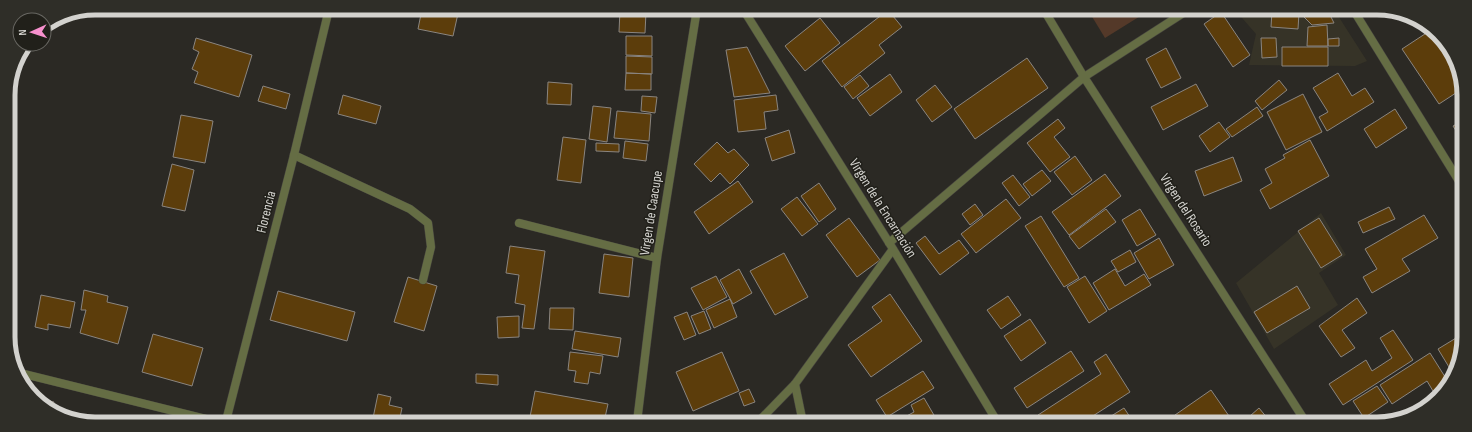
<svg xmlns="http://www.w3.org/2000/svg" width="1472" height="432" font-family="'Sofia Sans Condensed',sans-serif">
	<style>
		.built { fill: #363327 }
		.green { fill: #543929 }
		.building { fill: #5c3d0b; stroke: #8a8580 }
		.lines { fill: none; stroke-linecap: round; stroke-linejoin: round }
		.service-casing { stroke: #46443f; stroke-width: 9 }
		.minor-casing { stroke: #46443f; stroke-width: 9 }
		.tertiary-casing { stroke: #46443f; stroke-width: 9 }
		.service { stroke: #656d44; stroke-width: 8 }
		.minor { stroke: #656d44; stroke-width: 8 }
		.tertiary { stroke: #656d44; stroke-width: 8 }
		.labels { text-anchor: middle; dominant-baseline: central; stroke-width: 3; stroke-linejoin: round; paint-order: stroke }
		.street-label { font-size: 14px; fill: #d3d2ce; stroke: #21201a }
		.rim { fill: none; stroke: #d3d2ce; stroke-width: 5 }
	</style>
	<rect width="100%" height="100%" fill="#2b2924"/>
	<path class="built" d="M1236,11H1335L1367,61L1355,66L1249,65L1256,34Z
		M1321,213L1346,255L1319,273L1338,305L1274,349L1236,283Z"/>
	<path class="green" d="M1088,10H1150L1105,38Z"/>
	<path class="building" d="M422,9H459L453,36L418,29Z
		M620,10L646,12L645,33L619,32Z
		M888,10L902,27L879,45L885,53L842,87L822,61Z
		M1272,11L1299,13L1298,29L1271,27Z
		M1278,11H1328L1334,23L1312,25L1299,12Z
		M1221,12L1250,55L1233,67L1204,24Z
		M820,18L840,43L805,71L785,46Z
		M1327,25L1328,46H1307L1308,27Z
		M1431,30L1439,34L1462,79V89L1439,104L1402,49Z
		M626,36H652V56L626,55Z
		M196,38L252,55L239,97L194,83L198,72L192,69L199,52L193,49Z
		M1261,38H1276L1277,57L1262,58Z
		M1339,38V46H1328V39Z
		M747,47L770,93L734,97L726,50Z
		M1282,47H1328V66H1282Z
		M1166,48L1181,78L1161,88L1146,59Z
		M626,56L652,57V74L626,73Z
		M1027,58L1048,88L975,139L954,109Z
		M626,73L651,74V90H625Z
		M1338,73L1352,96L1365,88L1374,102L1327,131L1319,117L1328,112L1313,88Z
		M890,74L902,92L870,116L857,98Z
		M860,75L869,86L853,99L844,87Z
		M1279,80L1287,90L1262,110L1255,101Z
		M548,82L572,84L571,105L547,104Z
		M1196,84L1208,106L1163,130L1151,107Z
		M935,85L952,107L932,122L916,100Z
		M263,86L290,94L286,109L258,101Z
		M1303,94L1322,132L1286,150L1267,112Z
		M343,95L381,106L376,124L338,114Z
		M776,95L778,110L764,112L766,129L738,132L734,100Z
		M642,96L657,97L655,113L641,111Z
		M593,106L611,108L607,142L589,139Z
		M1257,107L1263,116L1232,137L1226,129Z
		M1395,109L1407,128L1376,148L1364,129Z
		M617,111L651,114L649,141L614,138Z
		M181,115L213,121L205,163L173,157Z
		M1058,119L1065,128L1054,137L1070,157L1050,172L1027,143Z
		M1462,121V140L1453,126Z
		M1219,122L1230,137L1210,152L1199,136Z
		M789,130L795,153L772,161L765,138Z
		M563,137L586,140L581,183L557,180Z
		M1310,140L1329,176L1270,209L1260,190L1272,183L1265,169L1285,158L1283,155Z
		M625,141L648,144L646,161L623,158Z
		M717,142L728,153L734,149L749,165L730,184L720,173L711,182L694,164Z
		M596,143L619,144V152L596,151Z
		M1075,156L1092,180L1072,195L1054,172Z
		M1233,157L1242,181L1204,196L1195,171Z
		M172,164L194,170L185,211L162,206Z
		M1042,170L1051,181L1032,196L1023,184Z
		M1105,174L1121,196L1069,235L1052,212Z
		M1013,175L1030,197L1019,206L1002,183Z
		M738,181L753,202L709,234L694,212Z
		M819,183L836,209L819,222L801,196Z
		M797,197L818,224L802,236L781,209Z
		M1006,199L1021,218L976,253L961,234Z
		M975,204L983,215L970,225L962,214Z
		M1389,207L1395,219L1363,233L1358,222Z
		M1106,209L1116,222L1079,249L1069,236Z
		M1140,209L1156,235L1137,246L1122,220Z
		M1424,215L1438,238L1402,259L1410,271L1372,293L1363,277L1377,269L1365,249Z
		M1041,216L1079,278L1064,287L1025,226Z
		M849,218L880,260L857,277L826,235Z
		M1319,218L1342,255L1321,268L1298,231Z
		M925,236L939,254L959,240L969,253L940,275L916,243Z
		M1159,238L1174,265L1149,279L1134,253Z
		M510,246L545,251L534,329L522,328L525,305L515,303L519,275L506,273Z
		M1130,250L1136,262L1118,272L1111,261Z
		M784,253L808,297L775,315L750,271Z
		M604,254L633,258L629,297L599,293Z
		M739,269L752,293L733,304L720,280Z
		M1115,269L1125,286L1144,274L1151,285L1109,310L1093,283Z
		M716,276L727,297L703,310L691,288Z
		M1085,276L1107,311L1089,323L1067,287Z
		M408,277L437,286L424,331L394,322Z
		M1297,286L1310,308L1267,333L1254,312Z
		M84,290L108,296L107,302L128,307L118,344L80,333L86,310H81Z
		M278,291L355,312L347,341L270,320Z
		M890,294L922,341L871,377L848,345L882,321L872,307Z
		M41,295L75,302L70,328L48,324V330L35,327Z
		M1008,296L1021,315L1001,329L987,310Z
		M1357,298L1367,313L1342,330L1355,348L1341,357L1319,326Z
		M730,299L737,317L714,328L706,310Z
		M550,308H574L573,330L549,329Z
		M704,311L711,329L699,334L691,316Z
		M687,312L696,335L684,340L674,317Z
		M519,316V337L498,338L497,317Z
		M1030,319L1046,343L1021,361L1004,336Z
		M1393,330L1413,360L1343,405L1329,384L1366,360L1372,371L1392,358L1380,338Z
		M575,331L621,338L618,357L572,349Z
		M153,334L203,348L192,386L142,372Z
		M1461,335V359L1452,372L1438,349Z
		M1071,351L1084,371L1027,408L1014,388Z
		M570,352L603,356L600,374L590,372L588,384L574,382L576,371L568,370Z
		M722,352L739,391L693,411L676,372Z
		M1430,353L1447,380L1436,396L1427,381L1392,404L1380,385Z
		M1106,354L1130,392L1082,423H1043L1038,415L1101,374L1094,362Z
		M923,371L934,388L887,417L876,400Z
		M476,374L498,375V385L476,383Z
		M1377,386L1388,402L1364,418L1353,401Z
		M749,389L755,402L744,406L739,393Z
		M1211,390L1229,416L1218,423H1181L1175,415Z
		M535,391L608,404L604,422H529Z
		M378,394L391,397L389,405L402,408L399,422H386L373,418Z
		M33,397L54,402L52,409L33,398Z
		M924,398L938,422L904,423L901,419L914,412L911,405Z
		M1124,408L1134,423H1100Z
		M1259,408L1268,419L1263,424H1256L1250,416Z
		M661,416L697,417V422H661Z
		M701,416H730V422H701Z
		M132,417L148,421H130Z
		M900,418L901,423H886Z"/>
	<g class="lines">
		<defs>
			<path id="service" d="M294,155L410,209L428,223L431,247L423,280
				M519,223L657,258"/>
			<path id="minor" d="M743,9L893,249L998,423
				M1044,10L1084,77L1307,424
				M889,243L1084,77L1188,10
				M20,373L214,421
				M795,384L803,423
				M226,421L294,155L329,9
				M637,422L657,258L697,9
				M757,423L795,384L893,249"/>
			<path id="tertiary" d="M1354,11L1462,186"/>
		</defs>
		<use href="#service" class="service-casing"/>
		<use href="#minor" class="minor-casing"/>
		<use href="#tertiary" class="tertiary-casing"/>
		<use href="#service" class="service"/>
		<use href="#minor" class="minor"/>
		<use href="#tertiary" class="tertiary"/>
	</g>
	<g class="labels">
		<g class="street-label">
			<text transform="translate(883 208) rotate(58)">Virgen de la Encarnación</text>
			<text transform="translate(1186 210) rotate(57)">Virgen del Rosario</text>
			<text transform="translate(266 212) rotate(-76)">Florencia</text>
			<text transform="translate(651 213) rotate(-81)">Virgen de Caacupe</text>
		</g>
	</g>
	<path d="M0 0H1472V432H0ZM95 15H1377A80 80 0 0 1 1457 95V337A80 80 0 0 1 1377 417H95A80 80 0 0 1 15 337V95A80 80 0 0 1 95 15Z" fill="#2f2e28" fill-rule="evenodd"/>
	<path class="rim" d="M95 15H1377A80 80 0 0 1 1457 95V337A80 80 0 0 1 1377 417H95A80 80 0 0 1 15 337V95A80 80 0 0 1 95 15Z"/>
	<g transform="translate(32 32) rotate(267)"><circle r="19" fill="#21201a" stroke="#686762"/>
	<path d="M0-3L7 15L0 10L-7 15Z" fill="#f790cd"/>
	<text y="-6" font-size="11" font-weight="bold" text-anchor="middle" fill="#d3d2ce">N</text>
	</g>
</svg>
